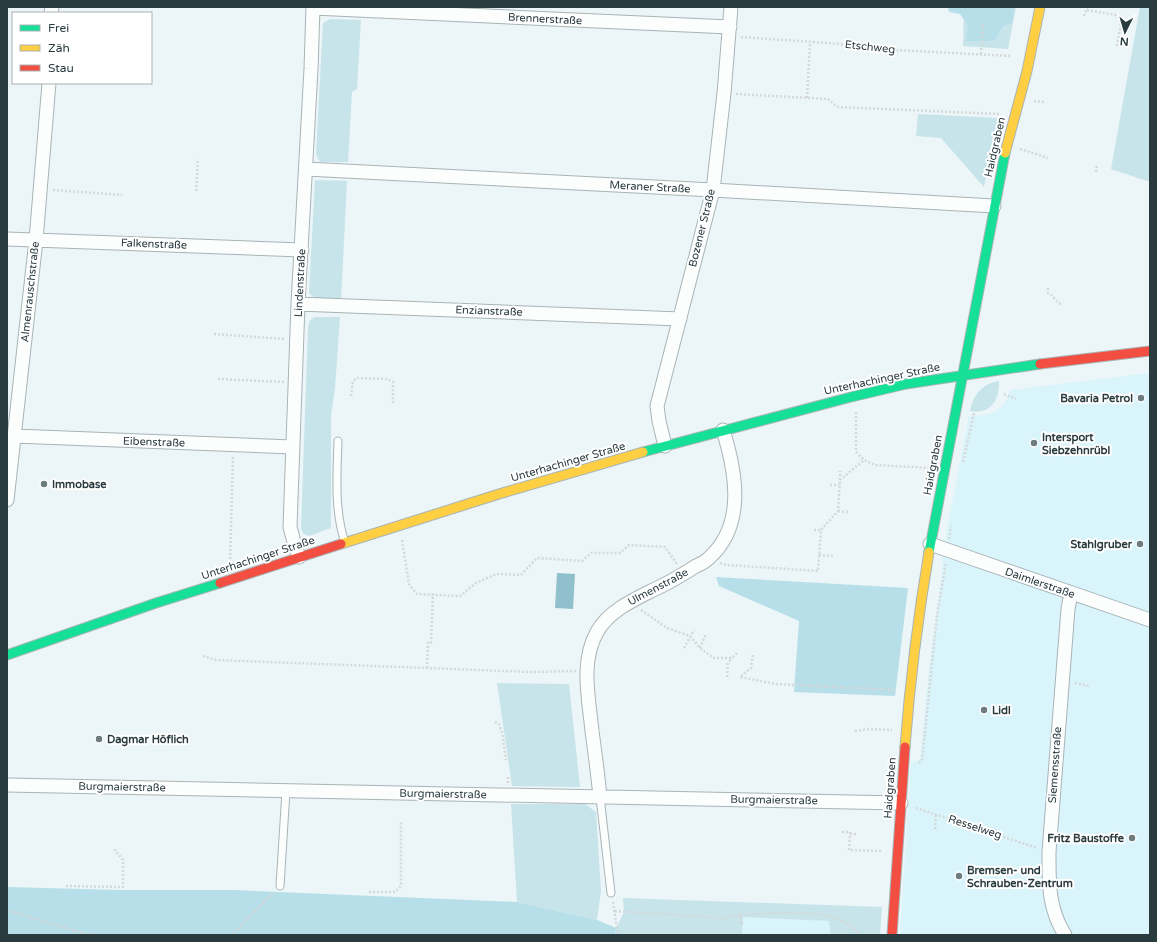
<svg xmlns="http://www.w3.org/2000/svg" width="1157" height="942" font-family="'Varela Round',sans-serif">
	<style>
		.built { fill: #d9f4fb }
		.green { fill: #c7e4eb }
		.forest { fill: #b6dfe9 }
		.water { fill: #90c0cc }
		.lines { fill: none; stroke-linecap: round; stroke-linejoin: round }
		.lane-casing { stroke: #a8b4b7; stroke-width: 9 }
		.street-casing { stroke: #a8b4b7; stroke-width: 15 }
		.fast-casing { stroke: #a8b4b7; stroke-width: 11 }
		.slow-casing { stroke: #a8b4b7; stroke-width: 11 }
		.jam-casing { stroke: #a8b4b7; stroke-width: 11 }
		.path { stroke: #d5d8d9; stroke-width: 2.5; stroke-dasharray: 2 2; stroke-linecap: butt }
		.lane { stroke: #fcfefe; stroke-width: 7 }
		.street { stroke: #fcfefe; stroke-width: 13 }
		.fast { stroke: #16e098; stroke-width: 9 }
		.slow { stroke: #ffcf43; stroke-width: 9 }
		.jam { stroke: #f24e42; stroke-width: 9 }
		.poi-dot { fill: #6e7c7f; stroke: #fff; stroke-width: 1.5 }
		.labels { text-anchor: middle; dominant-baseline: central; stroke-width: 4; stroke-linejoin: round; paint-order: stroke }
		.street-label { font-size: 11px; fill: #2a3b3f; stroke: #fff }
		.poi-label { font-size: 11px; font-weight: bold; fill: #2a3b3f; stroke: #fff; text-anchor: start }
	</style>
	<rect width="100%" height="100%" fill="#ecf5f7"/>
	<path class="built" d="M1150,373V935H900L911,763L920,759L930,661L943,566L942,563L948,524L969,416L991,414L1001,407L1007,399L1010,390Z
		M743,917L830,921L831,935H742Z"/>
	<path class="green" d="M964,7H1016L1008,49L963,46Z
		M1140,7H1150V182L1111,169Z
		M330,19L361,20L357,89L352,92L348,162H321L318,159L316,154L323,23Z
		M918,114L998,118L984,187L941,138L916,136Z
		M315,180L347,181L341,302L318,301L309,293Z
		M315,317H340L335,388L331,415V528L309,536L304,534L301,529L308,327L310,320Z
		M999,381C1000,400 990,415 970,411C973,395 983,383 999,381Z
		M497,683L569,684L580,787L512,786Z
		M511,804H585L596,812L601,891L597,920L517,902Z
		M623,898L882,907L880,935H831L829,921L743,917L742,935H615L616,928L624,912Z"/>
	<path class="forest" d="M948,7H1014L1012,23L1003,26L994,41H966L968,25L960,14L949,12Z
		M716,577L908,588L895,696L794,692L799,621L719,586Z
		M7,887L120,890H233L517,902L597,920L616,928L615,935H7Z"/>
	<path class="water" d="M557,573L575,574L573,609L555,608Z"/>
	<g class="lines">
		<defs>
			<path id="lane" d="M338,441C337,475 334,509 345,543
				M600,797L611,893
				M280,886L286,791"/>
			<path id="street" d="M313,8L730,27
				M51,13L52,7
				M306,169L713,190L994,206
				M7,239L302,250
				M298,304L680,319
				M14,436L293,447
				M665,446L659,421L657,406L713,190L724,93L731,7
				M7,500L36,240L49,83
				M930,544L1150,620
				M299,557L294,542L290,527L298,304L311,69L313,7
				M7,785L901,803
				M600,797C598,775 595,753 592,731C589,699 580,662 597,632C608,612 631,601 651,591C667,584 682,575 696,566C701,564 706,561 709,558C746,525 736,472 723,430
				M1065,935C1048,908 1049,883 1049,852L1068,609L1071,593"/>
			<path id="fast" d="M643,452L851,397L906,384L1040,364
				M929,552L1005,153
				M7,655L156,603L220,583"/>
			<path id="slow" d="M1005,153L1027,71L1040,7
				M341,544L499,494L643,452
				M905,747C910,681 918,617 929,552"/>
			<path id="jam" d="M1040,364L1150,351
				M220,583L341,544
				M892,935L905,747"/>
		</defs>
		<use href="#lane" class="lane-casing"/>
		<use href="#street" class="street-casing"/>
		<use href="#fast" class="fast-casing"/>
		<use href="#slow" class="slow-casing"/>
		<use href="#jam" class="jam-casing"/>
		<path class="path" d="M1087,10L1122,16L1117,47
			M1084,16L1087,7
			M741,37L841,44L855,48L1011,56
			M981,54L983,22
			M736,94L828,99L838,107L1000,114
			M807,98L810,42
			M1034,101L1044,102
			M1020,149L1048,158
			M1096,172L1097,164
			M53,190L122,195
			M196,191L198,159
			M1048,288V293C1054,296 1056,302 1062,305
			M214,334L285,339
			M218,379L284,382
			M1004,394L1016,399
			M351,396L353,381L357,378L387,379L393,382V404
			M856,412V452L864,460L875,465L930,468
			M963,462L974,413
			M840,480V471
			M830,485H839
			M838,511L848,512
			M814,530H821
			M949,539L951,526
			M402,540L409,584L417,594L460,596L476,583L496,574L521,575L537,558L582,561L591,553H620L629,545L665,547L677,564
			M819,555L835,556
			M230,563L233,456
			M720,563L727,565L818,571L821,530L838,511L840,480L864,460
			M641,610L667,628L690,636L700,648L713,658H732L738,652
			M684,648L694,630
			M700,648L706,634
			M753,655L751,668L740,677L776,684L895,690
			M203,656L216,660L531,672L576,671
			M427,668L428,643H431L433,594
			M727,677L728,663L732,658
			M1075,683L1090,686
			M495,722L499,724L502,732L506,760
			M855,731L869,729L892,730
			M919,763L922,761L937,615L946,562
			M508,783V775
			M916,808L1037,848
			M935,829L936,815
			M842,832H850V834
			M856,834H850L849,850L882,851
			M66,886L123,887V860L114,849
			M369,892H395L401,886V822
			M613,902L618,935
			M7,910L82,933L96,935
			M615,911L724,918L741,915
			M743,923L740,924L741,915C774,914 838,904 859,935
			M232,935L273,893"/>
		<use href="#lane" class="lane"/>
		<use href="#street" class="street"/>
		<use href="#fast" class="fast"/>
		<use href="#slow" class="slow"/>
		<use href="#jam" class="jam"/>
	</g>
	<g class="poi-dot">
		<circle cx="1141" cy="398" r="4"/>
		<circle cx="1034" cy="443" r="4"/>
		<circle cx="44" cy="484" r="4"/>
		<circle cx="1140" cy="544" r="4"/>
		<circle cx="984" cy="710" r="4"/>
		<circle cx="99" cy="739" r="4"/>
		<circle cx="1132" cy="838" r="4"/>
		<circle cx="959" cy="876" r="4"/>
	</g>
	<g class="labels">
		<g class="street-label">
			<text transform="translate(545 19) rotate(3)">Brennerstraße</text>
			<text transform="translate(870 47) rotate(6)">Etschweg</text>
			<text transform="translate(995 147) rotate(-77)">Haidgraben</text>
			<text transform="translate(650 187) rotate(3)">Meraner Straße</text>
			<text transform="translate(702 228) rotate(-76)">Bozener Straße</text>
			<text transform="translate(154 244) rotate(2)">Falkenstraße</text>
			<text transform="translate(300 283) rotate(-87)">Lindenstraße</text>
			<text transform="translate(30 292) rotate(-84)">Almenrauschstraße</text>
			<text transform="translate(489 311) rotate(2)">Enzianstraße</text>
			<text transform="translate(882 379) rotate(-12)">Unterhachinger Straße</text>
			<text transform="translate(154 442) rotate(2)">Eibenstraße</text>
			<text transform="translate(568 462) rotate(-16)">Unterhachinger Straße</text>
			<text transform="translate(933 465) rotate(-79)">Haidgraben</text>
			<text transform="translate(258 558) rotate(-18)">Unterhachinger Straße</text>
			<text transform="translate(1040 583) rotate(19)">Daimlerstraße</text>
			<text transform="translate(658 587) rotate(-28)">Ulmenstraße</text>
			<text transform="translate(1055 765) rotate(-86)">Siemensstraße</text>
			<text transform="translate(122 787) rotate(1)">Burgmaierstraße</text>
			<text transform="translate(890 788) rotate(-86)">Haidgraben</text>
			<text transform="translate(443 794) rotate(1)">Burgmaierstraße</text>
			<text transform="translate(774 800) rotate(1)">Burgmaierstraße</text>
			<text transform="translate(975 827) rotate(18)">Resselweg</text>
		</g>
		<g class="poi-label">
			<text x="1133" y="398" text-anchor="end">Bavaria Petrol</text>
			<text x="1042" y="437">Intersport<tspan x="1042" dy="13">Siebzehnrübl</tspan></text>
			<text x="52" y="484">Immobase</text>
			<text x="1132" y="544" text-anchor="end">Stahlgruber</text>
			<text x="992" y="710">Lidl</text>
			<text x="107" y="739">Dagmar Höflich</text>
			<text x="1124" y="838" text-anchor="end">Fritz Baustoffe</text>
			<text x="967" y="870">Bremsen- und<tspan x="967" dy="13">Schrauben-Zentrum</tspan></text>
		</g>
	</g>
	<rect width="1157" height="942" fill="none" stroke="#2a3b3f" stroke-width="16"/>
	<rect x="12" y="12" width="140" height="72" fill="#ffffff" stroke="#aab1b2"/>
	<rect x="20" y="25" width="20" height="6" fill="#16e098" stroke="#aab1b2"/>
	<text x="48" y="32" font-size="12" fill="#2a3b3f">Frei</text>
	<rect x="20" y="45" width="20" height="6" fill="#ffcf43" stroke="#aab1b2"/>
	<text x="48" y="52" font-size="12" fill="#2a3b3f">Zäh</text>
	<rect x="20" y="65" width="20" height="6" fill="#f24e42" stroke="#aab1b2"/>
	<text x="48" y="72" font-size="12" fill="#2a3b3f">Stau</text>
	<g transform="translate(1125 32) rotate(185)" stroke="#ffffff" stroke-width="3" paint-order="stroke">
	<path d="M0-3L7 15L0 10L-7 15Z" fill="#2a3b3f"/>
	<text y="-6" font-size="11" font-weight="bold" text-anchor="middle" fill="#2a3b3f">N</text>
	</g>
</svg>
